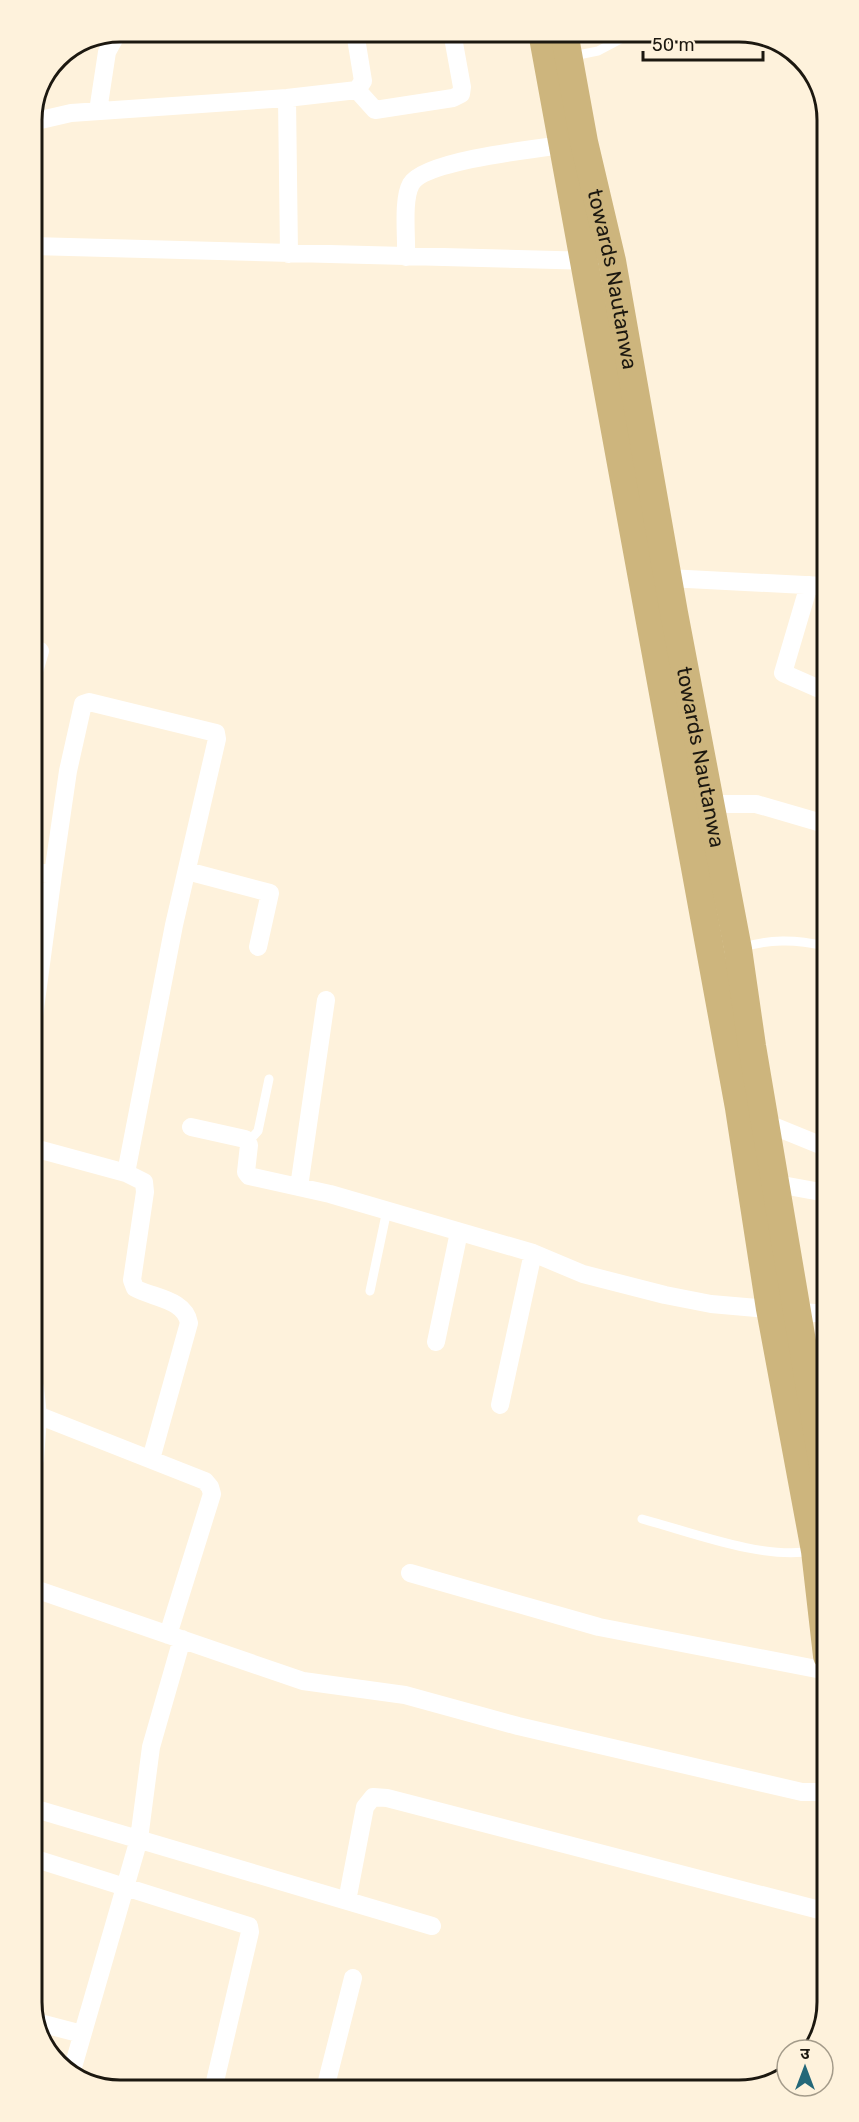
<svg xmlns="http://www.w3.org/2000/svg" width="859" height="2122" font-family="Rubik,'Noto Sans Devanagari',sans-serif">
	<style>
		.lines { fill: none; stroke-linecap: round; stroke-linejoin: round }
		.lane { stroke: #fff; stroke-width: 9 }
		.street { stroke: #fff; stroke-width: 18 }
		.secondary { stroke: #e6dabe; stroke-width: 26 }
		.primary { stroke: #cdb57d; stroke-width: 28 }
		.labels { text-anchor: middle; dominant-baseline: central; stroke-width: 5; stroke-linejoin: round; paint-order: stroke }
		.street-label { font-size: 21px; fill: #1c1810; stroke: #fef2dc }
		.rim { fill: none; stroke: #1c1810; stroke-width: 3 }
	</style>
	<rect width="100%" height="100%" fill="#fef2dc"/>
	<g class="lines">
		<path class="lane" d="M573,56L598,51L634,32
			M740,948C769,939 795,939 825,946
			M248,1142L258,1131L269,1079
			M370,1291L387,1210
			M642,1519C691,1532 762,1560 812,1551"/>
		<path class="street" d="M356,35L378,32
			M357,90L375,110L453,98L461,94L462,87L452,32
			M287,98L289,254
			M98,111L107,52L118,32
			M32,122L71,113L287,98L357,90L363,81L355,32
			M32,246L594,261
			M406,257C407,238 402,200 411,184C424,160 541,148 571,144
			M668,578L824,586
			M809,585L783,673L824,691
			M33,675L40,651
			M710,804H756L825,824
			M187,871L270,893L258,947
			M33,872L53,874L34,1016
			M53,874L68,771L83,704L89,702L216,733L217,739L174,925L126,1173
			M766,1123L825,1147
			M191,1127L245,1139L249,1145L246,1172L249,1176L330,1194L533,1253L583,1274L665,1295L711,1304L826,1314
			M34,1148L126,1173L144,1182L145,1192L132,1280L135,1288C153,1298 185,1299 189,1323L151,1459
			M777,1184L826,1193
			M299,1187L326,1000
			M436,1342L459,1232
			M35,1388L38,1416L35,1459
			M500,1405L533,1253
			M35,1414L205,1481L210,1487L212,1494L168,1635
			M410,1573L599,1627L827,1671
			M35,1589L303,1681L405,1695L518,1726L802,1792H827
			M36,1809L432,1926
			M36,1859L249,1926L250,1932L213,2090
			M347,1901L365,1807L373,1797L387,1798L827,1912
			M36,2022L82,2034
			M71,2074L139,1839L151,1747L182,1639
			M325,2089L353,1978"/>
		<path class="secondary" d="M807,1503L826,1500"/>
		<g class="primary">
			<path d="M542,32L739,1108L770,1309L815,1551L827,1656"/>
			<path id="s1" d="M564,32L584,142L612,261L674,613L738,949L752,1046L826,1483"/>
		</g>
	</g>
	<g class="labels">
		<g class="street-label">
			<text stroke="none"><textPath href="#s1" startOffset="252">towards Nautanwa</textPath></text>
			<text stroke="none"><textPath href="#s1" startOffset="738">towards Nautanwa</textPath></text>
		</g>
	</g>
	<path d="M0 0H859V2122H0ZM120 42H739A78 78 0 0 1 817 120V2002A78 78 0 0 1 739 2080H120A78 78 0 0 1 42 2002V120A78 78 0 0 1 120 42Z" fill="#fef2dc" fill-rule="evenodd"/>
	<path class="rim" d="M120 42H739A78 78 0 0 1 817 120V2002A78 78 0 0 1 739 2080H120A78 78 0 0 1 42 2002V120A78 78 0 0 1 120 42Z"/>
	<g transform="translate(805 2068)"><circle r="28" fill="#fef2dc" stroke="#a49b8a" stroke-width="1.5"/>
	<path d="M0-4.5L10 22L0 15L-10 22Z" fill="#246879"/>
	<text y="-9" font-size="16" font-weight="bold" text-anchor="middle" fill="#1c1810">उ</text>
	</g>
	<path d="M643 51v9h120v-9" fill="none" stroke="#1c1810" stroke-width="3"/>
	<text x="652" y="51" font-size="18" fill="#1c1810" stroke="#fef2dc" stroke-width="4.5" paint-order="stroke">50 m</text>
</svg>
